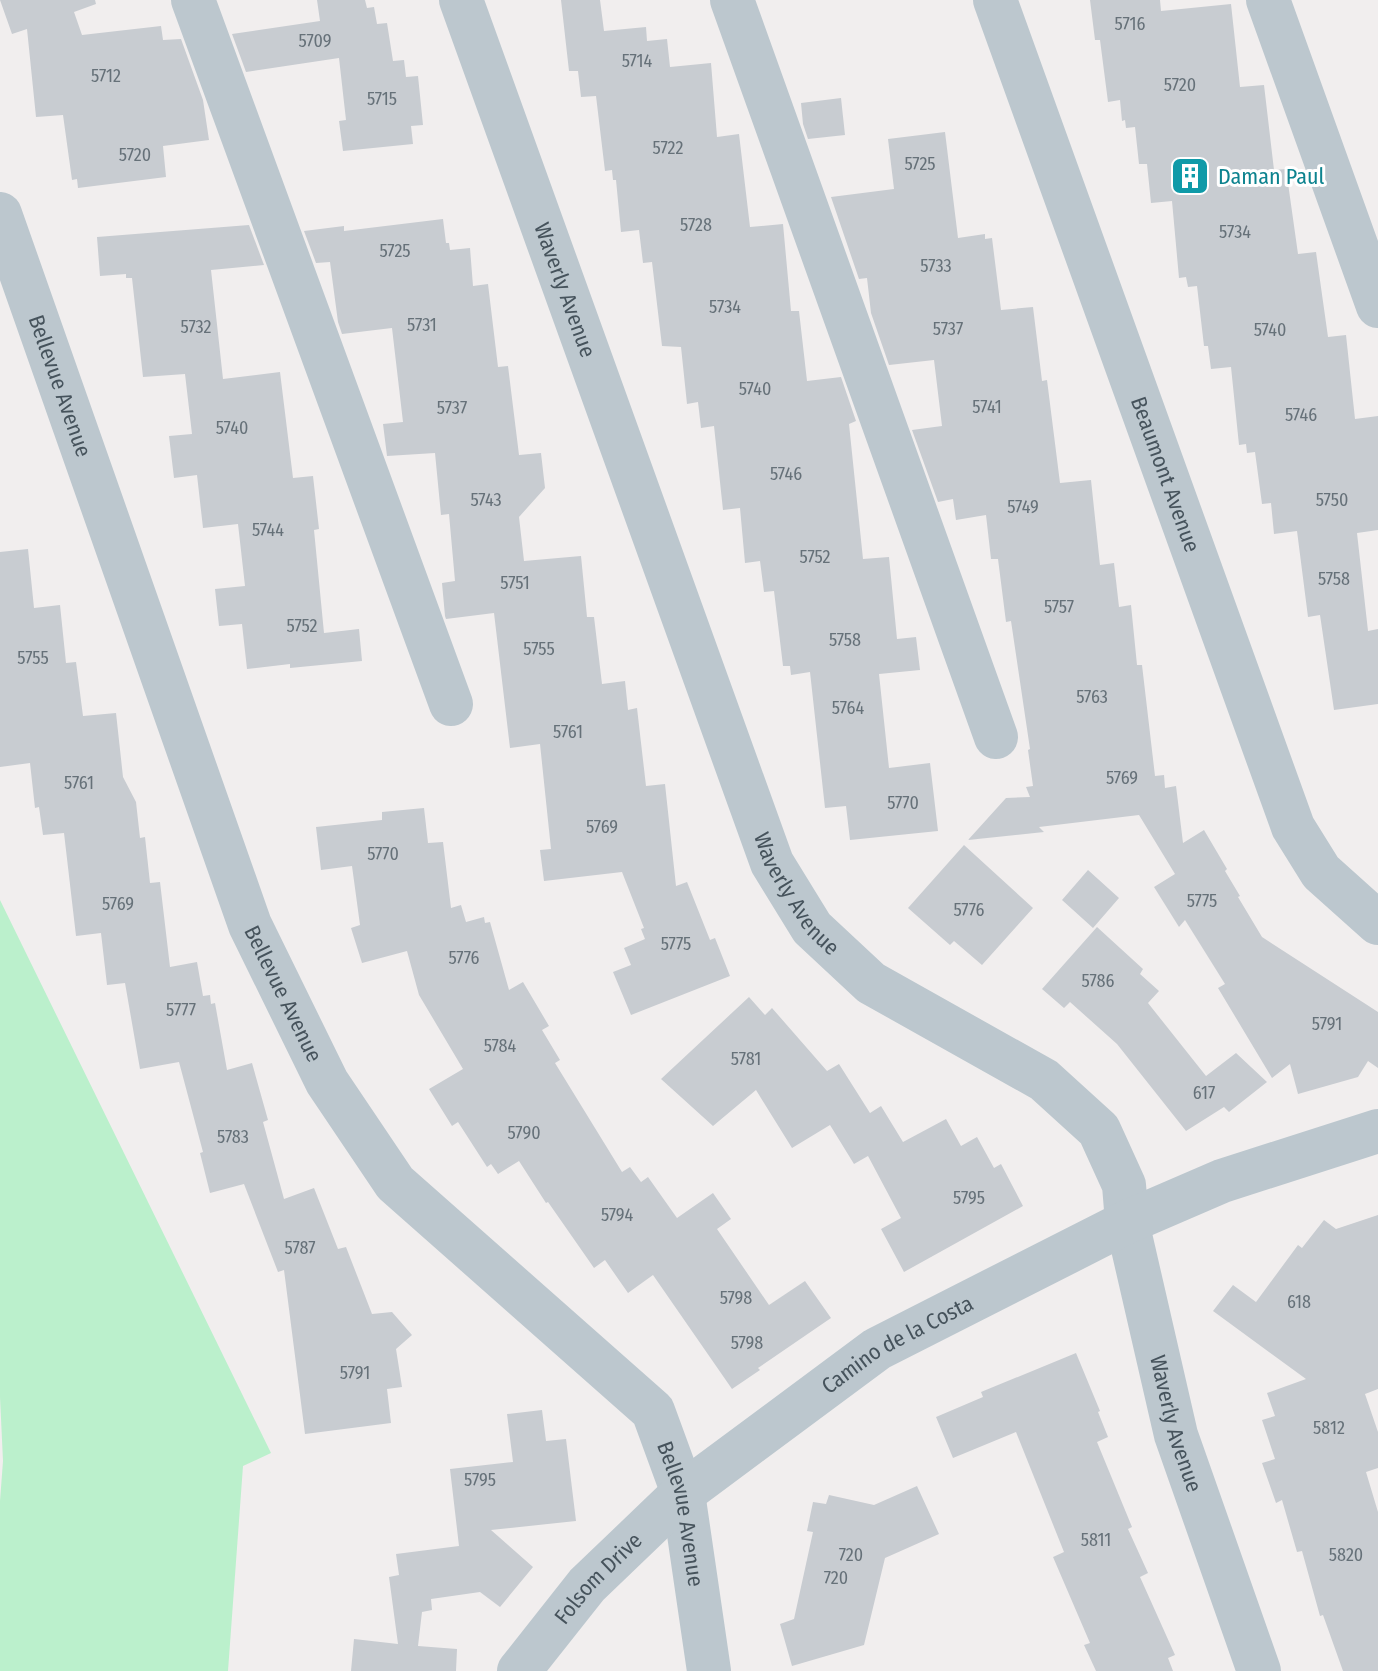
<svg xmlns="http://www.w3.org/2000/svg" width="1378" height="1671" font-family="'Fira Sans Condensed',sans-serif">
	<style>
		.green { fill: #bbf0cc }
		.building { fill: #c8ccd1 }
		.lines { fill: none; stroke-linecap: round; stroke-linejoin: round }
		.minor { stroke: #bcc7ce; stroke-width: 44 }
		.labels { text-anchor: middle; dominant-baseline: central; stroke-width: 6; stroke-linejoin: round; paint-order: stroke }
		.number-label { font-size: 18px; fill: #667179 }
		.culture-label { font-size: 22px; fill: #0d838f; stroke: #fff; text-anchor: start }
		.street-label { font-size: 22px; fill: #46535c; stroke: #fff }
	</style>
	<rect width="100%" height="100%" fill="#f1eeee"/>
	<path class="green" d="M0,900L271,1453L243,1466L228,1671H0V1501L3,1461L0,1397Z"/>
	<path class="building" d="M0,0H95L96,4L74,12L82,35L161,26L163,40L181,39L203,100L209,140L163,146L166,177L78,188L77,179L72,180L63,115L36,117L27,29L12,34Z
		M317,0H365L367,8L374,7L377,24L387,23L393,61L404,60L406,77L418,76L423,125L411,126L413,144L343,151L339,121L346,120L339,58L246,72L232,34L320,21Z
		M561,0H600L604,31L646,27L647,41L667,39L670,67L711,63L717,137L739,134L750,227L783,224L791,311H799L807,381L841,377L856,421L849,424L863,559L889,557L897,639L916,637L920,670L879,674L889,768L930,763L938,831L850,840L846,806L825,808L810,672L791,675L790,666H783L774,591L764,592L760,561L745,563L740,508L723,510L714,426L701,428L698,402L687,404L681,347L662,346L652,262L643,263L639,230L621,232L616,180H613L612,170L605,171L596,96L581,97L578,71H569Z
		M1090,0H1160L1161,11L1231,4L1240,87L1264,85L1274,170L1286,169L1298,254L1316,252L1328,337L1346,335L1355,419L1378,416V530L1357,533L1368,631L1378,629V704L1334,710L1320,615L1308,617L1297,531L1274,534L1271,503L1262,504L1255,452L1247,453L1246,444L1239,445L1231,367L1211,369L1208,346H1204L1197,286L1188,287L1186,277L1179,278L1172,201L1151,203L1147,164H1139L1135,127L1126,128L1125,120L1122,121L1120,100L1108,102L1100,40H1095Z
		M841,98L845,135L808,139L803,124L801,103Z
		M945,132L958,238L985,234V239L992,238L1001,310L1033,307L1042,381L1047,380L1060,483L1091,480L1100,565L1114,563L1119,607L1131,605L1137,665H1142L1155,776L1164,775L1165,788L1176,786L1183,843L1204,830L1227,869L1225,871L1240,896L1238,897L1262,937L1378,1012V1068L1368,1061L1358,1077L1298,1094L1290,1064L1272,1078L1218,988L1225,984L1185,920L1179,927L1154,887L1175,874L1139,815L1039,827L1044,832L968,840L1006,798L1030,797L1026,787L1033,786L1028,750L1030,749L1011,621L1006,622L998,559H991L986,515L956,520L953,499L938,502L912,430L942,426L934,360L889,365L871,313L867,278L859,279L831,197L894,189L888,139Z
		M443,219L446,243H449L450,250L470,248L473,286L488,284L498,367L508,366L519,455L541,453L545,488L519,517L524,561L581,556L587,617H594L602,684L625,681L628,710L637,708L646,786L665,784L676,886L687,882L710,940L715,938L730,976L631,1015L613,972L631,965L624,948L645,939L641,929L644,928L622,872L544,881L540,850L551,849L540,744L510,748L494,613L446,619L445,616L442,583L455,581L449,514L441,515L435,453L387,456L383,424L403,422L392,328L342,334L338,322L330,262L316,263L304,231L344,226V231Z
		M249,225L264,265L211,270L223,379L280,372L293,478L313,476L319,529L314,530L324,633L359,629L362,661L290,668V664L247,669L242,624L219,626L215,589L245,586L238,524L203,528L197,475L174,478L169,436L192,434L185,374L143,377L132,278H126V274L100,276L97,237Z
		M28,549L34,608L60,605L66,663L76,662L83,716L116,713L123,777L136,802L140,838L145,837L150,883L160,882L170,967L197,962L203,996L210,995L211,1004L215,1003L227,1070L252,1063L268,1120L263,1122L284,1199L314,1188L338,1249L346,1247L372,1314L392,1312L412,1335L396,1349L402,1387L387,1389L391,1423L305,1434L284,1270L278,1272L244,1184L210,1193L200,1153L203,1152L179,1062L140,1069L125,983L107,985L101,933L76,936L64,833L43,835L39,807L35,808L30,763L0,767V552Z
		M424,808L428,843L443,842L451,908L461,905L466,922L484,917L485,923L490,922L509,990L523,982L549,1026L542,1030L560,1060L555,1063L622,1172L630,1167L641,1182L648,1177L677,1218L713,1193L731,1219L717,1229L769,1305L805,1281L831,1318L758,1368L760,1370L732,1389L653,1275L628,1293L605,1260L594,1268L548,1202L546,1203L519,1161L498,1174L491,1164L487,1167L458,1122L452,1126L429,1089L463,1069L419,995L407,951L362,963L351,928L360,925L352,866L321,870L316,827L382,820V812Z
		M964,845L1033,908L982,965L954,941L950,945L908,908Z
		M1088,870L1119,898L1093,928L1062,900Z
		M1097,927L1143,969L1140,974L1159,991L1148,1003L1206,1076L1236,1053L1267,1082L1229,1112L1224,1107L1186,1131L1117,1044L1070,1002L1064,1008L1042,989Z
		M749,997L765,1015L772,1008L827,1071L839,1064L870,1113L881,1106L903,1142L946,1119L961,1146L977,1137L994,1168L1001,1164L1023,1206L904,1272L881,1229L901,1218L868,1156L854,1164L830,1125L792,1148L756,1090L713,1126L661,1079Z
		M1378,1215V1389L1365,1394L1378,1432V1468L1366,1472L1378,1512V1671H1343L1323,1615L1320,1616L1302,1551L1297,1552L1282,1500L1276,1503L1262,1463L1275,1459L1262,1420L1275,1416L1267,1393L1306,1379L1213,1311L1233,1285L1256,1302L1298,1245L1302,1248L1324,1220L1336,1229Z
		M1076,1353L1100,1411L1098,1412L1108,1437L1097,1442L1132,1527L1128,1529L1148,1573L1140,1577L1175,1655L1168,1658L1173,1671H1096L1084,1645L1090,1643L1053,1557L1064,1552L1016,1432L953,1458L936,1417L983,1397L981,1392Z
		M542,1410L546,1441L566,1439L576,1521L491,1530L533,1567L500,1607L480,1592L431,1599L432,1610L422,1612L418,1646L457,1649L456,1671H351L354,1639L398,1644L389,1577L399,1575L396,1554L459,1546L450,1469L513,1462L507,1414Z
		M917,1486L939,1534L885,1558L864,1645L792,1666L780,1624L794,1619L813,1532L807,1531L813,1502L826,1504L829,1495L874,1505Z"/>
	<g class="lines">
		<g class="minor">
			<path d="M193,0L451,704"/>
			<path id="s1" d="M461,0L772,863L812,928L871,983L1044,1080L1099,1130L1124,1185L1127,1222L1176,1435L1259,1671"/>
			<path d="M732,0L996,737"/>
			<path id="s2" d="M995,0L1293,827L1321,872L1378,923"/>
			<path d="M1268,0L1378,306"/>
			<path id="s3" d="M0,214L250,925L327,1082L395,1183L653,1411L683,1493L709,1671"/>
			<path id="s4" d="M519,1671L587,1585L683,1493L877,1349L1127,1222L1222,1181L1378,1131"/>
		</g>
	</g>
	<defs>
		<symbol id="building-square" viewBox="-11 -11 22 22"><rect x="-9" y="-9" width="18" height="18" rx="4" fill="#0f9aa8" stroke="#fff"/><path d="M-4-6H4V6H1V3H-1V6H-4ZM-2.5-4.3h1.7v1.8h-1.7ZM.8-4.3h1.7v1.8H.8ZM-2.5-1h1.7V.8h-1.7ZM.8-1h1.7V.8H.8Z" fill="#fff"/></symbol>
	</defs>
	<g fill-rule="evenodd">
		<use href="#building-square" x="1168" y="154" width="44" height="44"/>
	</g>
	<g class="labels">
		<g class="number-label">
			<text x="1130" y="24">5716</text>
			<text x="315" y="41">5709</text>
			<text x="637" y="61">5714</text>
			<text x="106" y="76">5712</text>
			<text x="1180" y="85">5720</text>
			<text x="382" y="99">5715</text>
			<text x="668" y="148">5722</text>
			<text x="135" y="155">5720</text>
			<text x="920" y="164">5725</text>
			<text x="696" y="225">5728</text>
			<text x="1235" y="232">5734</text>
			<text x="395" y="251">5725</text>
			<text x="936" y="266">5733</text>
			<text x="725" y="307">5734</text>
			<text x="422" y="325">5731</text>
			<text x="196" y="327">5732</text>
			<text x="948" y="329">5737</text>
			<text x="1270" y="330">5740</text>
			<text x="755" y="389">5740</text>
			<text x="987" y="407">5741</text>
			<text x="452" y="408">5737</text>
			<text x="1301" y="415">5746</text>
			<text x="232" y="428">5740</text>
			<text x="786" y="474">5746</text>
			<text x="486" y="500">5743</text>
			<text x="1332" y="500">5750</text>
			<text x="1023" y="507">5749</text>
			<text x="268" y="530">5744</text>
			<text x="815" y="557">5752</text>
			<text x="1334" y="579">5758</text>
			<text x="515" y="583">5751</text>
			<text x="1059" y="607">5757</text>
			<text x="302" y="626">5752</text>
			<text x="845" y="640">5758</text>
			<text x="539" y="649">5755</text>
			<text x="33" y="658">5755</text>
			<text x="1092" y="697">5763</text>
			<text x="848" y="708">5764</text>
			<text x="568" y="732">5761</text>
			<text x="1122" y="778">5769</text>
			<text x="79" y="783">5761</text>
			<text x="903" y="803">5770</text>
			<text x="602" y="827">5769</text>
			<text x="383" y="854">5770</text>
			<text x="1202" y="901">5775</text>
			<text x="118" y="904">5769</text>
			<text x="969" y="910">5776</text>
			<text x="676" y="944">5775</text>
			<text x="464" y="958">5776</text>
			<text x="1098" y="981">5786</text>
			<text x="181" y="1010">5777</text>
			<text x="1327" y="1024">5791</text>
			<text x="500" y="1046">5784</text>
			<text x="746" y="1059">5781</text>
			<text x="1204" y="1093">617</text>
			<text x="524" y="1133">5790</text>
			<text x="233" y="1137">5783</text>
			<text x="969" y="1198">5795</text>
			<text x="617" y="1215">5794</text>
			<text x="300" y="1248">5787</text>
			<text x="736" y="1298">5798</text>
			<text x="1299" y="1302">618</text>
			<text x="747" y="1343">5798</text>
			<text x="355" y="1373">5791</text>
			<text x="1329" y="1428">5812</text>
			<text x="480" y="1480">5795</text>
			<text x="1096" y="1540">5811</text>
			<text x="851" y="1555">720</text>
			<text x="1346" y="1555">5820</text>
			<text x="836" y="1578">720</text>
		</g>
		<g class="culture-label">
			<text x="1218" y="176">Daman Paul</text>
		</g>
		<g class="street-label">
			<text stroke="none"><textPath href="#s1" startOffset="308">Waverly Avenue</textPath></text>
			<text stroke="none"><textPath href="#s3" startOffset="182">Bellevue Avenue</textPath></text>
			<text stroke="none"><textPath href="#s2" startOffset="504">Beaumont Avenue</textPath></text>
			<text stroke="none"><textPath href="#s1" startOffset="956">Waverly Avenue</textPath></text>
			<text stroke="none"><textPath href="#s3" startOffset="830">Bellevue Avenue</textPath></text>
			<text stroke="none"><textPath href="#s4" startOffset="504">Camino de la Costa</textPath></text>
			<text stroke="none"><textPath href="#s1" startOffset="1652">Waverly Avenue</textPath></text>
			<text stroke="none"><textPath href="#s3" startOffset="1502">Bellevue Avenue</textPath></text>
			<text stroke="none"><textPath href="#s4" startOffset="122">Folsom Drive</textPath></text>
		</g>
	</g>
</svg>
